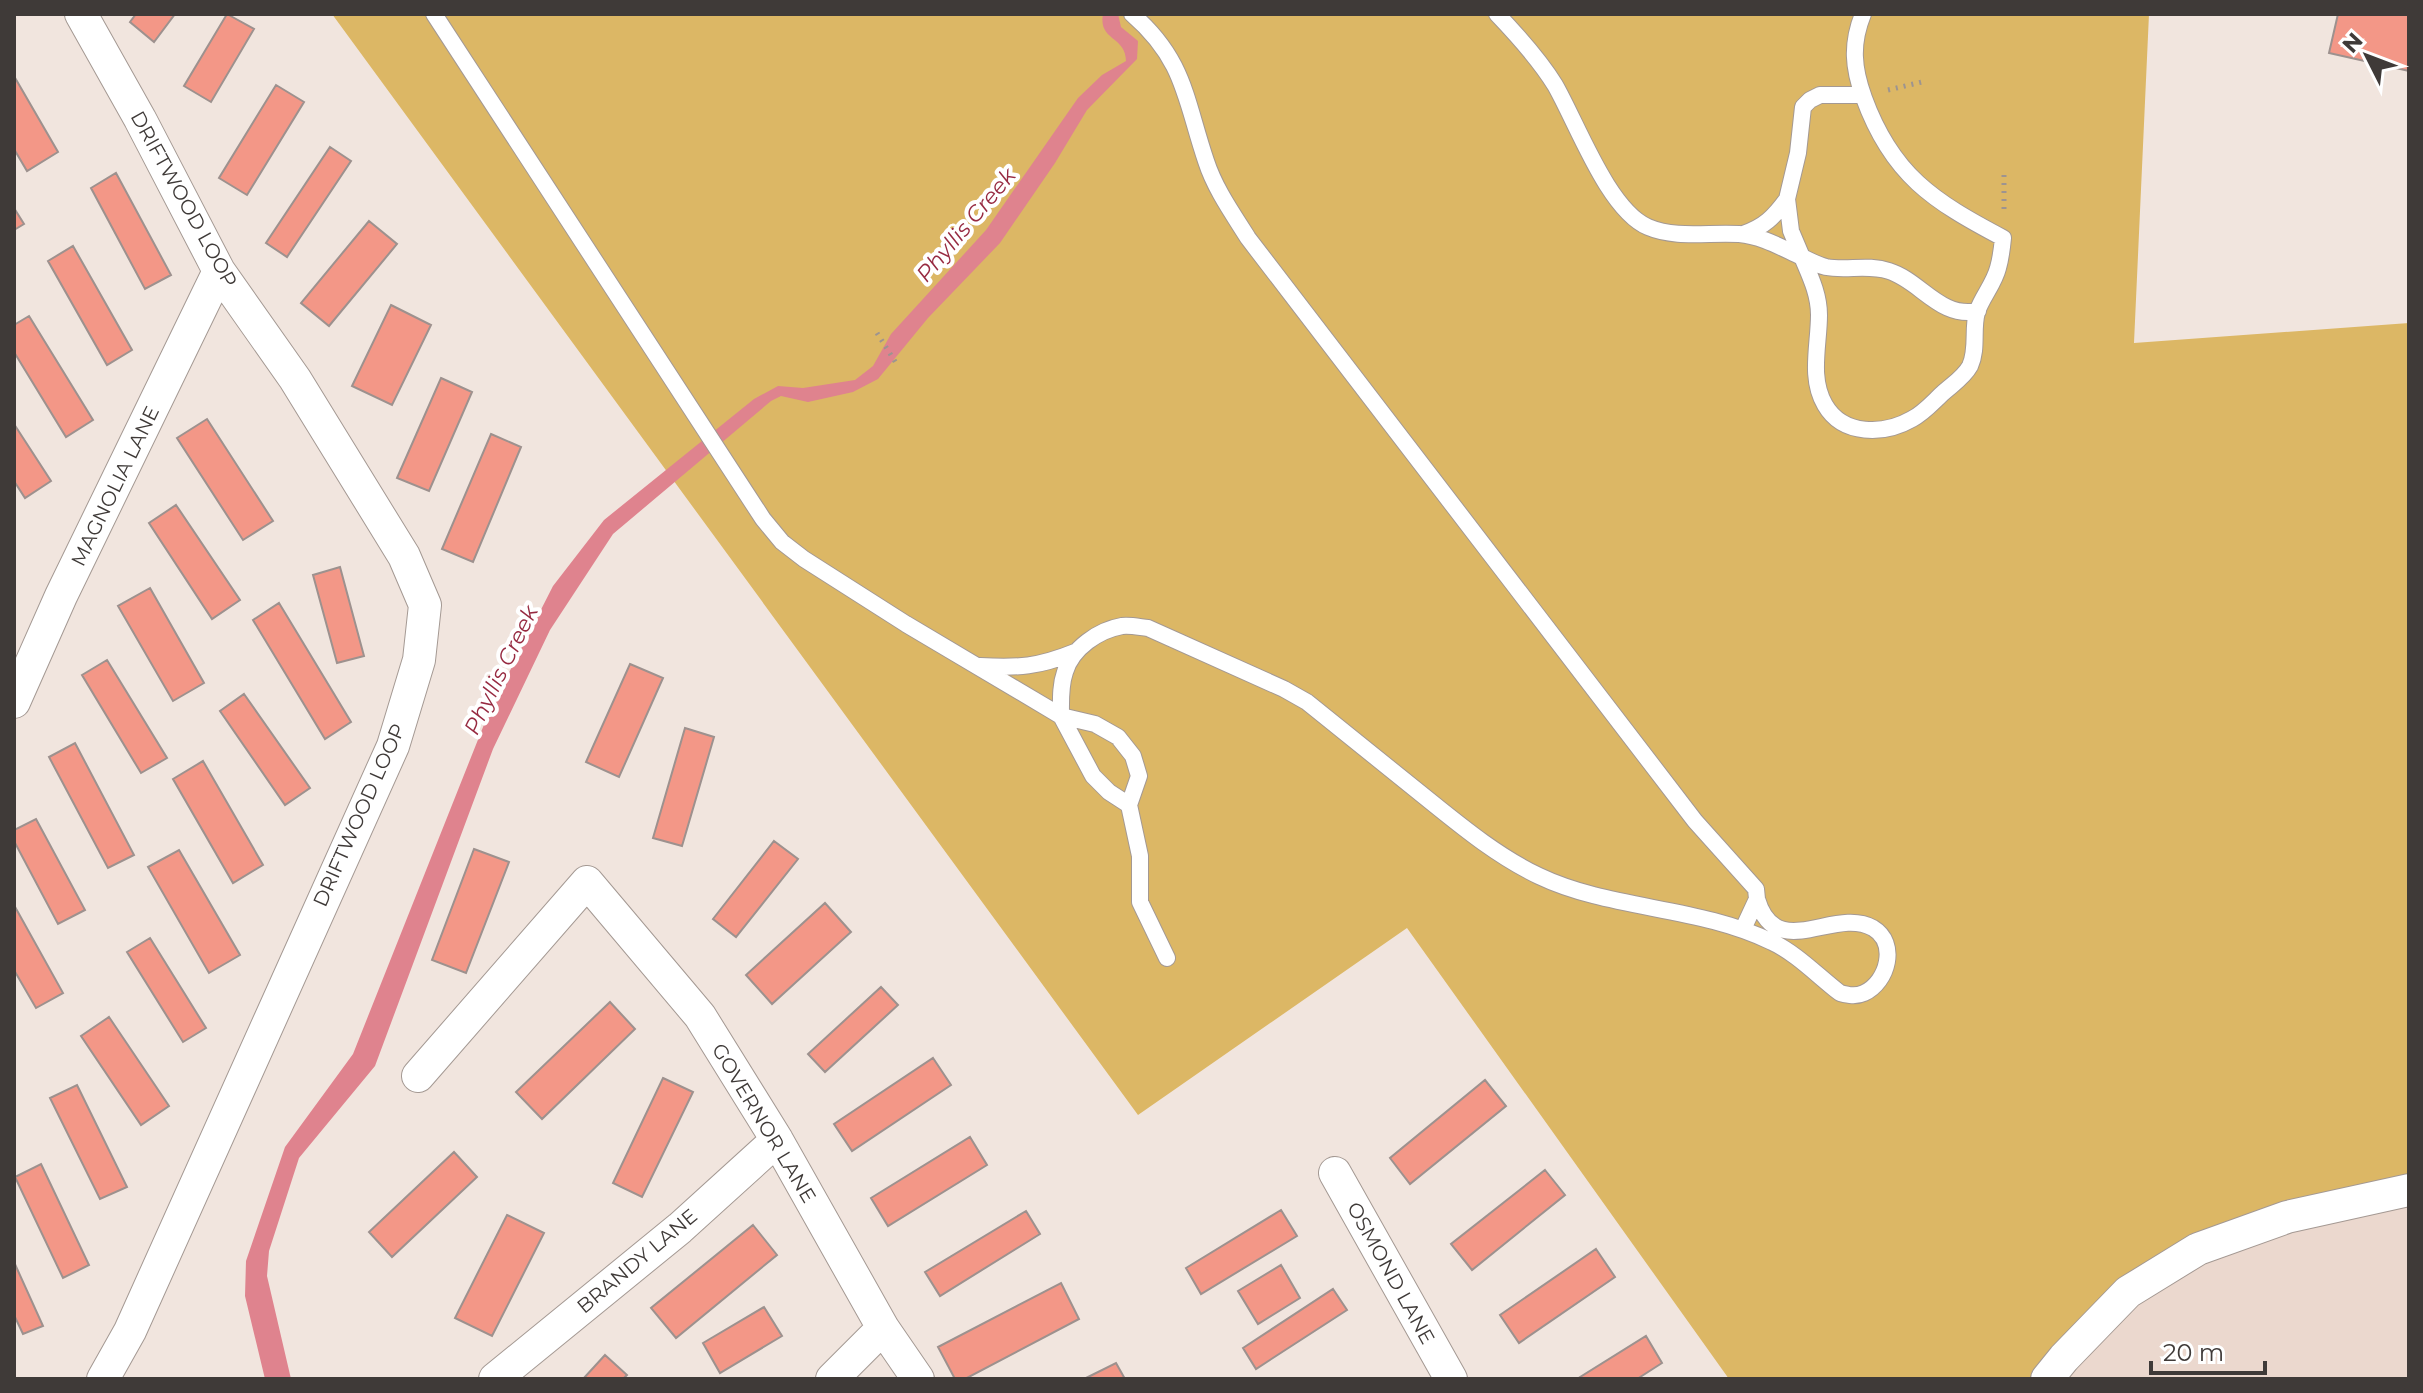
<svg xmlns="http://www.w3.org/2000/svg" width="2423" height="1393" font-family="Montserrat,sans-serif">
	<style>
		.built { fill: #ebd8ce }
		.green { fill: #dcb765 }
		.water { fill: #df838e }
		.building { fill: #f39787; stroke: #9d918e; stroke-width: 2 }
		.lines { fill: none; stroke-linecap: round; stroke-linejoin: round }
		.service-casing { stroke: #a49993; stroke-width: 18 }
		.minor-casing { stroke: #a49993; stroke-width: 34 }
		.path { stroke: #9d9490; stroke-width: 5; stroke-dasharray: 2 6; stroke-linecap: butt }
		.service { stroke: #fff; stroke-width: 16 }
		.minor { stroke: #fff; stroke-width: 32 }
		.labels { text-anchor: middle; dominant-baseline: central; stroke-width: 8; stroke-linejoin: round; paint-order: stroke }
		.street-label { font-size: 20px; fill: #3f3a38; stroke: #fff }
		.water-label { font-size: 22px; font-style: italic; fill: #972a41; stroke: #fff }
	</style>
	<rect width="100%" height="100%" fill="#f1e5de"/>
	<path class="built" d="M2391,1192L2409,1209V1379H2047L2128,1292Z"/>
	<path class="green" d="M332,14H2149L2134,343L2409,323V1190L2198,1249L2047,1379H1729L1407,928L1138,1115Z"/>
	<path class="water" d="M1103,14H1118L1121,27L1138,41L1137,59L1087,110L1055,163L1000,243L928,318L878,379L853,392L808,402L781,396L771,401L613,534L550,630L493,749L375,1066L299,1158L269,1251L267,1276L291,1379H265L245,1296L246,1261L285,1147L353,1054L489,712L553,586L604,520L754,399L778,386L803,388L855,380L873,366L891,334L986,230L1078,98L1102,75L1126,61C1126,36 1098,41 1103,14Z"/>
	<path class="building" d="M136,14H175L154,42L130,22Z
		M227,14L254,29L211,102L184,86Z
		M2338,14H2409V71L2329,53Z
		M14,76L58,152L27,171L14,149Z
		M276,85L304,102L247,195L219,178Z
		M330,147L351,161L287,257L266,243Z
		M116,173L171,275L145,289L91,188Z
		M14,208L24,224L14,230Z
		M369,221L397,244L329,326L301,303Z
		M73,246L132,350L107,365L48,261Z
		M391,305L431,325L392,405L352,386Z
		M29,316L93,420L66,437L14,352V325Z
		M441,378L472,392L429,491L397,478Z
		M207,419L273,521L243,540L177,438Z
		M14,424L51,481L25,498L14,481Z
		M491,434L521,447L473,562L442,549Z
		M176,505L240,600L212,619L149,523Z
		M340,567L364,656L337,663L313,575Z
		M150,588L204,683L173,701L118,606Z
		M279,603L351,722L325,739L253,620Z
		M107,660L167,758L141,773L82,675Z
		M630,664L663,678L619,777L586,762Z
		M244,694L310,788L285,805L220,711Z
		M685,728L714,737L682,846L653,838Z
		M75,743L134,855L108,868L49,757Z
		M203,761L263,865L233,883L173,779Z
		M36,819L85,910L58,924L14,841V830Z
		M774,841L798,859L736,937L713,919Z
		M474,849L509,862L466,973L432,960Z
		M179,850L240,955L209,973L148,867Z
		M825,903L851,932L772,1004L746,975Z
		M14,905L63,993L36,1008L14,970Z
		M150,938L206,1028L183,1042L127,952Z
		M881,987L898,1005L825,1072L808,1054Z
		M610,1002L635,1029L542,1119L516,1092Z
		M109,1017L169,1106L141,1125L81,1036Z
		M933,1058L951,1085L852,1151L834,1124Z
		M663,1078L693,1092L642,1197L613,1183Z
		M1485,1080L1506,1106L1410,1184L1390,1158Z
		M77,1085L127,1187L100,1199L50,1098Z
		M970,1137L987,1165L888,1226L871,1198Z
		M454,1152L477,1177L392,1257L369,1232Z
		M41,1164L89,1265L63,1278L15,1177Z
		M1545,1170L1565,1195L1472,1270L1451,1244Z
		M1281,1210L1297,1236L1201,1294L1186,1268Z
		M1026,1211L1040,1234L940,1296L925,1272Z
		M507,1215L544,1233L492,1336L455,1318Z
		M753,1225L777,1255L676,1338L651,1308Z
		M1596,1249L1615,1277L1519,1343L1500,1315Z
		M14,1262L43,1326L23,1334L14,1315Z
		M1281,1265L1300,1298L1258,1324L1238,1291Z
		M1061,1283L1079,1319L965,1379H955L938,1347Z
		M1333,1289L1347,1310L1256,1369L1243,1348Z
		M764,1307L782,1336L720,1373L703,1343Z
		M1646,1336L1662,1363L1637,1379H1577Z
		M605,1355L627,1375L623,1379H583Z
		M1116,1363L1125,1379H1084Z"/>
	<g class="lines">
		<defs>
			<path id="service" d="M434,14L763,519L782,542L804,559L906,624L1061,716L1093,776L1109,792L1129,805
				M1132,14C1185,60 1185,99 1206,161C1215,189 1233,214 1248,238L1695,821L1756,889L1757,899L1743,929
				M1497,14C1518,36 1539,59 1555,85C1577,123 1608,210 1648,227C1676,239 1709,232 1739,234C1762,236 1782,248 1802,257C1810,276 1819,294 1819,315C1819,345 1809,378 1825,405C1843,436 1884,435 1912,419C1924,413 1934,401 1944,392C1953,384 1964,377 1970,366C1978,349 1972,329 1977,312C1982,297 1994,284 1998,268C2001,258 2002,248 2003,238C1933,201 1892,175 1864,98C1853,68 1851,44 1863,14
				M1863,95H1820L1810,100L1803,107L1798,153L1787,199L1791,231L1802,257C1810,261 1818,265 1826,267C1846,271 1868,264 1889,271C1921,281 1940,319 1978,311
				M1743,234C1764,227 1774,217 1787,199
				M980,666C1019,668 1038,667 1075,652
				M1167,958L1140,902V856L1129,805L1139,776L1133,756L1118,737L1095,724L1061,716C1061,701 1060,686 1065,672C1072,648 1099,630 1122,626C1130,625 1139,627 1148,628L1284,689L1307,702C1346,733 1385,765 1425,797C1461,826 1497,856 1539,876C1610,910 1699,906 1772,942C1796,953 1818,976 1840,993C1848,995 1855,997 1864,993C1888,982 1898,943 1873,928C1834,906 1776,964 1757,899"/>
			<path id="minor" d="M81,14L140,119L219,271L295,379L404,556L425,605L419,660L393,746L130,1331L103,1379
				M14,702L61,596L219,271
				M418,1076L587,882L700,1016L777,1140L883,1328L918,1379
				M1335,1173L1451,1379
				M495,1379L680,1228L777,1140
				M832,1379L883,1328
				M2047,1379L2064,1358L2128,1292L2198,1249L2287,1217L2409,1190"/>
		</defs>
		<use href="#service" class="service-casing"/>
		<use href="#minor" class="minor-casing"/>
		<path class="path" d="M1888,90L1922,82
			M2004,209V175
			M877,333L896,363"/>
		<use href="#service" class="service"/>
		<use href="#minor" class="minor"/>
	</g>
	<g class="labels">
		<g class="street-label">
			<text transform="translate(184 199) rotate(61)">DRIFTWOOD LOOP</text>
			<text transform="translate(115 486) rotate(-64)">MAGNOLIA LANE</text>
			<text transform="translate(359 815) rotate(-66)">DRIFTWOOD LOOP</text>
			<text transform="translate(764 1123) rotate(59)">GOVERNOR LANE</text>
			<text transform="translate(637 1261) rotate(-40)">BRANDY LANE</text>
			<text transform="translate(1391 1273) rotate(61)">OSMOND LANE</text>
		</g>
		<g class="water-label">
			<text transform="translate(966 225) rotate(-50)">Phyllis Creek</text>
			<text transform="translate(501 670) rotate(-64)">Phyllis Creek</text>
		</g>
	</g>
	<rect width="2423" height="1393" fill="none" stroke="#3f3a38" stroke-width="32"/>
	<g transform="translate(2367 56) rotate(312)" stroke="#ffffff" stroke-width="6" paint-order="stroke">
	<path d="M0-6L14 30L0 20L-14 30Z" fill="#3f3a38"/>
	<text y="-12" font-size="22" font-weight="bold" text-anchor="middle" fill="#3f3a38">N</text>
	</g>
	<path d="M2151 1361v12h114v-12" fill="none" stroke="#3f3a38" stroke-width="4"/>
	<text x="2163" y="1361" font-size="24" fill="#3f3a38" stroke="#ffffff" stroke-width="6" paint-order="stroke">20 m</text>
</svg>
